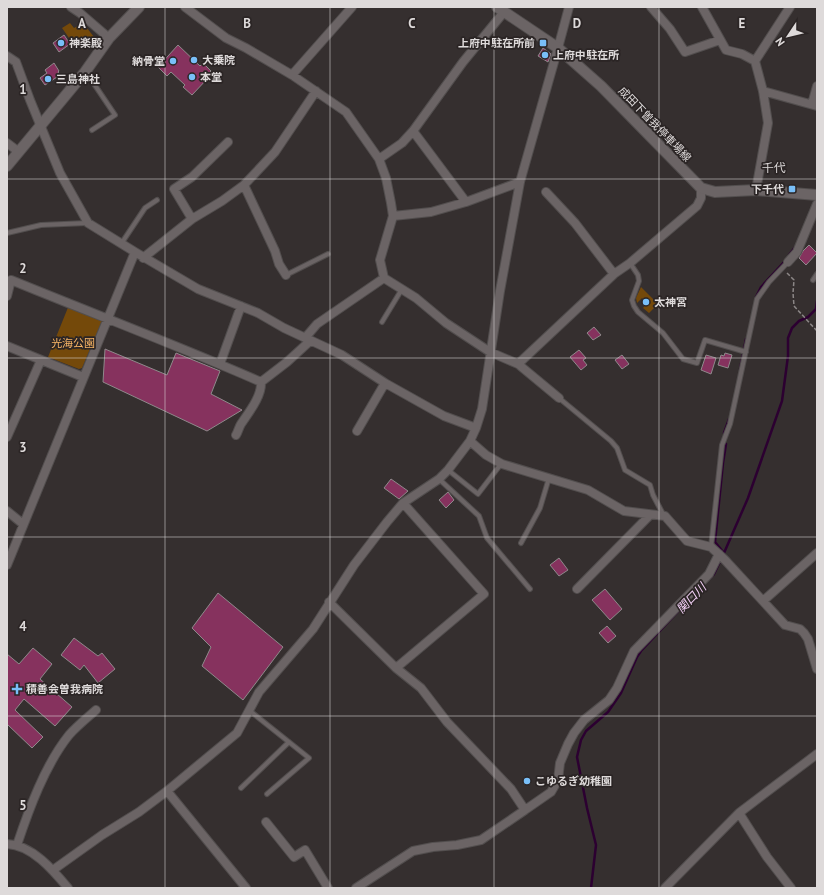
<svg xmlns="http://www.w3.org/2000/svg" width="824" height="895" font-family="'PT Sans','Noto Sans JP',sans-serif">
	<style>
		.green { fill: #74490a }
		.lines { fill: none; stroke-linecap: round; stroke-linejoin: round }
		.stream { stroke: #2c0031; stroke-width: 2.5 }
		.building { fill: #86325e; stroke: #8f898b }
		.service-casing { stroke: #524e4e; stroke-width: 6 }
		.minor-casing { stroke: #524e4e; stroke-width: 10 }
		.secondary-casing { stroke: #524e4e; stroke-width: 12 }
		.path { stroke: #8b8686; stroke-width: 1.5; stroke-dasharray: 4 2; stroke-linecap: butt }
		.service { stroke: #6b6465; stroke-width: 4 }
		.minor { stroke: #6b6465; stroke-width: 8 }
		.secondary { stroke: #6b6465; stroke-width: 10 }
		.grid { fill: none; stroke: #dedada; stroke-width: 1; stroke-opacity: 0.55 }
		.poi-dot { fill: #79bff8; stroke: #2b2525; stroke-width: 1.5 }
		.labels { text-anchor: middle; dominant-baseline: central; stroke-width: 3.5; stroke-linejoin: round; paint-order: stroke }
		.poi-label { font-size: 11px; font-weight: bold; fill: #dedada; stroke: #2b2525; text-anchor: start }
		.street-label { font-size: 11px; fill: #dedada; stroke: #2b2525 }
		.park-label { font-size: 11px; fill: #f8b565; stroke: #2b2525 }
		.neighbourhood-label { font-size: 12px; fill: #dedada; stroke: #2b2525 }
		.water-label { font-size: 12px; font-style: italic; fill: #f6d3f9; stroke: #2b2525 }
		.grid-label { font-size: 13px; text-anchor: middle; font-weight: bold; fill: #dedada; stroke: #2b2525; stroke-width: 3.5; stroke-linejoin: round; paint-order: stroke }
	</style>
	<rect width="100%" height="100%" fill="#352f2f"/>
	<path class="green" d="M70,23L74,28L83,23L94,37L74,45L62,28Z
		M641,287L658,304L649,313L643,308L647,303L642,298L637,303L636,298Z
		M69,305L100,318L102,321L82,368L79,369L48,357Z"/>
	<g class="lines">
		<path class="stream" d="M789,255L796,246
			M756,297L761,287L785,261
			M740,369L746,339
			M724,433L729,419
			M724,553L715,542L723,463L726,444
			M710,578L714,574L724,553L748,498L782,401L788,356V338L792,328L799,321L808,317L816,309L817,301
			M591,888L596,845L587,808L577,757L581,740L586,731L608,712L621,693L637,657L641,651L701,587"/>
	</g>
	<path class="building" d="M64,35L70,44L59,52L53,43Z
		M178,45L200,66L203,63L211,71L206,76L208,78L192,95L183,87L185,85L171,72L167,76L158,67Z
		M543,48L551,54L548,62L538,56Z
		M54,63L59,71L58,72L60,75L45,85L40,78L47,73L45,70Z
		M809,245L817,253L806,265L799,258L803,251Z
		M594,327L601,335L593,340L587,333Z
		M105,349L167,375L176,353L220,371L211,394L242,410L207,431L103,382Z
		M579,350L586,358L583,360L587,365L581,370L570,357Z
		M725,353L732,355L728,368L718,365L721,355L724,356Z
		M622,355L629,364L622,369L615,360Z
		M706,355L716,358L711,374L701,370Z
		M391,479L408,491L399,499L384,488Z
		M448,492L454,500L446,508L439,500Z
		M559,558L568,570L559,576L550,565Z
		M605,589L622,609L610,620L592,600Z
		M218,593L283,647L243,700L202,666L211,647L192,628Z
		M607,626L616,636L608,643L599,633Z
		M74,638L98,656L102,653L115,669L98,683L84,665L80,670L61,655Z
		M33,648L52,664L40,679L72,707L55,726L24,699L15,710L43,737L32,748L7,724V654L19,664Z"/>
	<g class="lines">
		<defs>
			<path id="service" d="M86,72L115,115L92,130
				M7,233L41,225L87,223
				M121,244L145,208L157,200
				M630,263L638,275L639,281L632,300L634,306L638,312L663,333L683,359L697,363L705,340L746,352
				M286,275L328,254
				M813,280L817,274
				M382,322L402,289
				M559,398L611,441L617,448L625,470L650,485L653,495L664,516
				M448,470L478,494L501,464
				M439,479L479,516L487,538L530,589
				M521,543L540,508L549,478
				M711,547L722,445L730,424L757,299L769,282L788,262
				M250,711L309,758L267,794
				M241,788L289,742"/>
			<path id="minor" d="M71,7L80,13L109,38
				M185,7L226,38L246,48L292,75L346,112L379,159L386,178L391,203L393,216L380,260L384,278L317,324L305,338
				M651,7L670,29L685,52L720,40
				M702,7L726,50L742,54L755,61
				M7,56L16,62L30,100L60,173L88,223L135,252L7,565
				M292,75L352,7
				M763,91L817,106
				M812,104L817,86
				M413,131L466,202
				M7,143L19,152
				M379,159L402,143L413,131L463,62L504,12
				M244,185L275,251L279,264L286,275
				M756,190L768,123L763,91L755,61L790,7
				M546,192L575,223L614,274
				M393,216L431,212L466,202L520,182
				M192,219L174,189L192,177L228,142
				M135,252L198,289L258,313L284,328L342,355L385,383L444,416L476,428
				M143,258L192,219L222,201L244,185L275,152L316,91
				M788,262L797,252L817,204
				M384,278L416,298L446,323L490,352L518,364L559,398
				M7,296L11,280C94,314 179,346 261,382C262,396 249,412 241,424C239,427 238,432 236,435
				M7,346L83,377
				M220,364L241,306
				M518,364L614,274L630,263L697,206L701,198V188
				M261,382L287,362L310,341
				M357,431L385,383
				M7,437L41,360
				M470,441L486,455L502,464L588,490L624,511L665,516L687,541L711,547L725,560L785,625L800,629L804,633L808,639L817,669
				M7,511L23,524
				M577,589L650,515
				M763,601L817,553
				M329,602L396,668L421,688L447,722L511,789L525,810L551,792L558,780L560,763L568,744L574,733L584,720L609,700L617,688L634,651L709,574L719,554
				M396,668L484,594L403,503
				M167,791L246,888
				M739,813L767,857L791,888
				M266,822L294,857L305,850L328,888
				M7,844C32,845 53,870 68,888
				M17,845C29,809 45,765 69,735C77,726 87,718 96,710
				M53,870L102,835L139,812L167,791L237,733L259,692L313,629L354,565L387,522L403,503L439,479L448,470L470,441L476,428L482,409L500,291L520,182L558,48L569,7
				M356,888L413,851L433,847L457,845L481,840L525,810
				M665,888L739,813L817,754"/>
			<path id="secondary" d="M497,7L558,48L601,86L701,188L715,192L756,190L817,195
				M7,166L85,72L109,38L139,7"/>
		</defs>
		<use href="#service" class="service-casing"/>
		<use href="#minor" class="minor-casing"/>
		<use href="#secondary" class="secondary-casing"/>
		<path class="path" d="M787,273L794,280L793,293L794,306L817,331"/>
		<use href="#service" class="service"/>
		<use href="#minor" class="minor"/>
		<use href="#secondary" class="secondary"/>
	</g>
	<path class="grid" d="M165,7V888M330,7V888M494,7V888M659,7V888M7,179H817M7,358H817M7,537H817M7,716H817"/>
	<g class="poi-dot">
		<circle cx="61" cy="43" r="4"/>
		<rect x="539" y="39" width="8" height="8" rx="2"/>
		<circle cx="545" cy="55" r="4"/>
		<circle cx="194" cy="60" r="4"/>
		<circle cx="173" cy="61" r="4"/>
		<circle cx="192" cy="77" r="4"/>
		<circle cx="48" cy="79" r="4"/>
		<rect x="788" y="185" width="8" height="8" rx="2"/>
		<circle cx="646" cy="302" r="4"/>
		<path d="M15 683h4v4h4v4h-4v4h-4v-4h-4v-4h4z"/>
		<circle cx="527" cy="781" r="4"/>
	</g>
	<g class="labels">
		<g class="poi-label">
			<text x="69" y="43">神楽殿</text>
			<text x="535" y="43" text-anchor="end">上府中駐在所前</text>
			<text x="553" y="55">上府中駐在所</text>
			<text x="202" y="60">大乗院</text>
			<text x="165" y="61" text-anchor="end">納骨堂</text>
			<text x="200" y="77">本堂</text>
			<text x="56" y="79">三島神社</text>
			<text x="784" y="189" text-anchor="end">下千代</text>
			<text x="654" y="302">太神宮</text>
			<text x="26" y="689">積善会曽我病院</text>
			<text x="535" y="781">こゆるぎ幼稚園</text>
		</g>
		<g class="street-label">
			<text transform="translate(655 124) rotate(46)">成田下曽我停車場線</text>
		</g>
		<g class="park-label">
			<text x="73" y="343">光海公園</text>
		</g>
		<g class="neighbourhood-label">
			<text x="774" y="167">千代</text>
		</g>
		<g class="water-label">
			<text transform="translate(691 598) rotate(-46)">関口川</text>
		</g>
	</g>
	<g class="grid-label">
		<text x="82" y="28">A</text>
		<text x="247" y="28">B</text>
		<text x="412" y="28">C</text>
		<text x="577" y="28">D</text>
		<text x="742" y="28">E</text>
		<text x="23" y="94">1</text>
		<text x="23" y="273">2</text>
		<text x="23" y="452">3</text>
		<text x="23" y="631">4</text>
		<text x="23" y="810">5</text>
	</g>
	<rect width="824" height="895" fill="none" stroke="#dedada" stroke-width="16"/>
	<g transform="translate(788 36) rotate(235)" stroke="#2b2525" stroke-width="3" paint-order="stroke">
	<path d="M0-3L7 15L0 10L-7 15Z" fill="#dedada"/>
	<text y="-6" font-size="11" font-weight="bold" text-anchor="middle" fill="#dedada">N</text>
	</g>
</svg>
